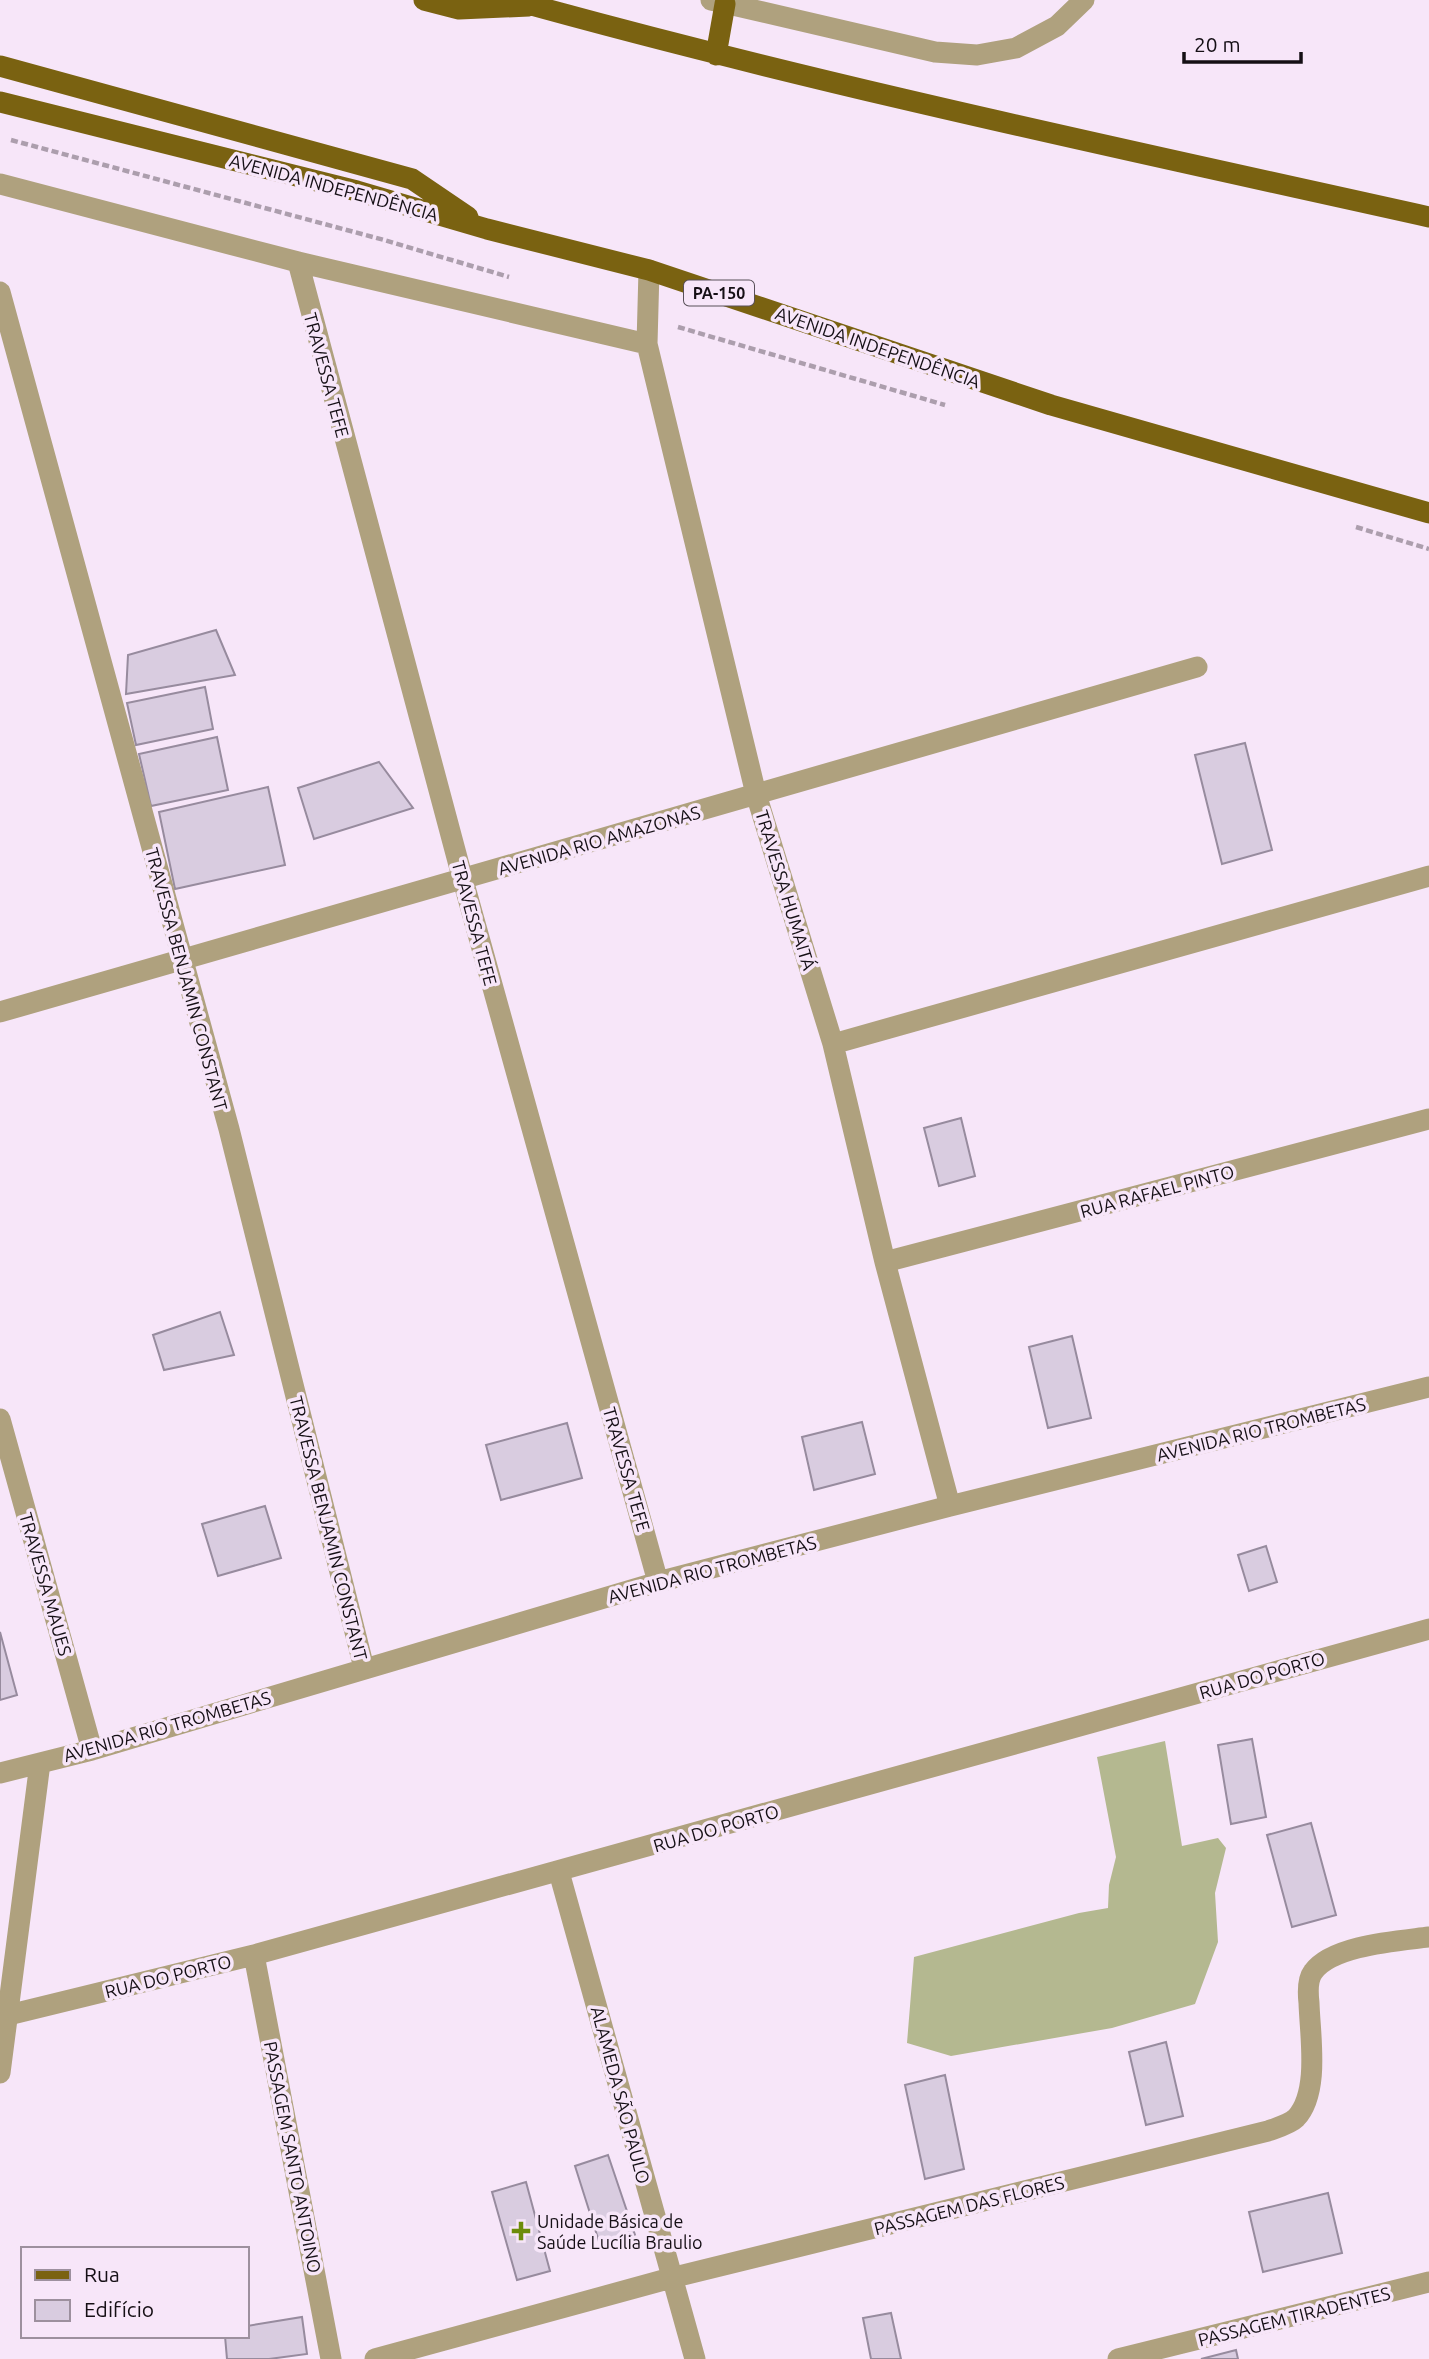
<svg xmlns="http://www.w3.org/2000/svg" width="1429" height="2359" font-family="Ubuntu,sans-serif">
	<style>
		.forest { fill: #b4b890 }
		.building { fill: #d9cce0; stroke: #978b9e; stroke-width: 2 }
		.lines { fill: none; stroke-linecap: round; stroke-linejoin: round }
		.path { stroke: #ac9ead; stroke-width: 4.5; stroke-dasharray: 7 3.5; stroke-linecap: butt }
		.minor { stroke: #afa17e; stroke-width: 21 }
		.tertiary { stroke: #afa17e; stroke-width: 21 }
		.primary { stroke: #7a6211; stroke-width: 21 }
		.poi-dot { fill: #6d8c0b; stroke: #f7e6f9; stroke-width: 2.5 }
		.labels { text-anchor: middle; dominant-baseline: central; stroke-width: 7; stroke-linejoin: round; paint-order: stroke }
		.shield { fill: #f7e6f9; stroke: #595059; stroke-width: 2 }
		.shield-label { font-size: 16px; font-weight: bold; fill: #150f15 }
		.street-label { font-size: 18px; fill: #150f15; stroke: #f7e6f9 }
		.poi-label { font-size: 18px; fill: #150f15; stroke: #f7e6f9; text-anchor: start }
	</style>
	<rect width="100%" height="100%" fill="#f7e6f9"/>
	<path class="forest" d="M1165,1741L1182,1846L1218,1838L1226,1848L1215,1893L1218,1942L1195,2004L1112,2028L951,2056L907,2043L914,1957L1079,1913L1108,1908L1109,1885L1116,1857L1097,1757Z"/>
	<path class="building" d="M216,630L235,675L126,694L128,655Z
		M205,687L213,729L136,745L127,703Z
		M217,737L228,790L151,806L139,754Z
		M1245,743L1272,850L1222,864L1195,755Z
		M379,762L413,808L314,839L298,788Z
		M268,787L285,865L175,889L159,812Z
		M961,1118L975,1176L939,1186L924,1128Z
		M220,1312L234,1355L164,1370L153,1335Z
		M1072,1336L1091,1418L1048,1428L1029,1347Z
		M862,1422L875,1474L814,1490L802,1437Z
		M567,1423L582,1478L501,1500L486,1445Z
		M265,1506L281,1558L218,1576L202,1524Z
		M1266,1546L1277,1582L1249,1591L1238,1555Z
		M0,1632L17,1695L0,1700Z
		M1252,1739L1266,1817L1231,1824L1218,1745Z
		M1311,1823L1336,1915L1292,1927L1267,1835Z
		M1166,2042L1183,2116L1146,2125L1129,2052Z
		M945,2075L964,2169L925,2179L905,2085Z
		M608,2155L635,2235L601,2248L575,2166Z
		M526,2182L550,2271L517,2280L492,2192Z
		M1328,2193L1342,2253L1263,2272L1249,2212Z
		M891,2313L901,2359H871L863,2318Z
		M302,2317L307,2354L269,2359H227L225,2336H247V2326Z
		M1236,2350L1238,2359H1201Z"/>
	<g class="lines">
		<path class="path" d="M11,140L384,240L509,277
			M678,327L945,405
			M1356,527L1429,549"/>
		<path class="minor" d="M0,184L298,262L647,344
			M298,262L463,880L658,1582
			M649,270L647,344L756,794L833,1044L885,1262L950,1506
			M0,292L229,1129L364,1668
			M0,1012L1197,667
			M833,1044L1429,876
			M885,1262L1429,1119
			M0,1419L92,1750
			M0,1773L92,1750L658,1582L950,1506L1429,1387
			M559,1872L695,2359
			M254,1955L331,2359
			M0,2017L254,1955L1429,1629
			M0,2073L40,1763
			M375,2359L671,2278L1268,2131C1276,2128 1290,2124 1296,2118C1320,2092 1310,2036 1309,2003C1308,1994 1307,1980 1313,1972C1332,1945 1399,1941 1429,1937
			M1118,2359L1429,2282"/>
		<path class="tertiary" d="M711,0L935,52L977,55L1016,48L1057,26L1084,0"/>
		<path class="primary" d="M424,0L459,9L529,6
			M513,0C815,84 1123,149 1429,217
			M716,55L725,4
			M0,66L412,179L468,217
			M0,102L357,191L487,229L649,270L1051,405L1429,513"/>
	</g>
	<path class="poi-dot" d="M517.5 2220.5h7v7h7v7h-7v7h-7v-7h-7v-7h7z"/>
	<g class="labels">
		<rect class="shield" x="684" y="280.5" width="70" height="25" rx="5"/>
		<g class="shield-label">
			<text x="719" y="293">PA-150</text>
		</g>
		<g class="street-label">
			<text transform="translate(334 187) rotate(15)">AVENIDA INDEPENDÊNCIA</text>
			<text transform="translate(878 347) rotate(19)">AVENIDA INDEPENDÊNCIA</text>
			<text transform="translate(327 375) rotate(75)">TRAVESSA TEFE</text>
			<text transform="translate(599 840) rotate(-16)">AVENIDA RIO AMAZONAS</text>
			<text transform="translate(786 890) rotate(73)">TRAVESSA HUMAITÁ</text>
			<text transform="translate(475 923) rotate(75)">TRAVESSA TEFE</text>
			<text transform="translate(187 979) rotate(75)">TRAVESSA BENJAMIN CONSTANT</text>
			<text transform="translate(1157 1191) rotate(-15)">RUA RAFAEL PINTO</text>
			<text transform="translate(1261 1429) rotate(-14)">AVENIDA RIO TROMBETAS</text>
			<text transform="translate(627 1469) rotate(74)">TRAVESSA TEFE</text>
			<text transform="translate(329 1528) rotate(76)">TRAVESSA BENJAMIN CONSTANT</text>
			<text transform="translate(712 1569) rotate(-15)">AVENIDA RIO TROMBETAS</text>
			<text transform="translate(46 1584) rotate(74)">TRAVESSA MAUES</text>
			<text transform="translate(1262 1675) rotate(-16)">RUA DO PORTO</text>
			<text transform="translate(167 1726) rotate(-16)">AVENIDA RIO TROMBETAS</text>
			<text transform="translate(716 1828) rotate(-16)">RUA DO PORTO</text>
			<text transform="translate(168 1976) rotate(-14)">RUA DO PORTO</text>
			<text transform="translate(621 2095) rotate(75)">ALAMEDA SÃO PAULO</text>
			<text transform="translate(293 2157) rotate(79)">PASSAGEM SANTO ANTOINO</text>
			<text transform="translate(969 2205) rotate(-14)">PASSAGEM DAS FLORES</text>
			<text transform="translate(1294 2316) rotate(-14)">PASSAGEM TIRADENTES</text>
		</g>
		<g class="poi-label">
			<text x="537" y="2221">Unidade Básica de<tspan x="537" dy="21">Saúde Lucília Braulio</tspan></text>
		</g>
	</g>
	<rect x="21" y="2247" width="228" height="91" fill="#f7e6f9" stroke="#9d909e" stroke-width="2"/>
	<rect x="35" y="2270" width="35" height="10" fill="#7a6211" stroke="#9d909e" stroke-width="2"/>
	<text x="84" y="2282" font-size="21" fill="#150f15">Rua</text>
	<rect x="35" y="2300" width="35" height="21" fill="#d9cce0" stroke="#9d909e" stroke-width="2"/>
	<text x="84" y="2317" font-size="21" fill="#150f15">Edifício</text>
	<path d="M1184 52v10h117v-10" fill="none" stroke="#150f15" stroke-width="3.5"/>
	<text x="1194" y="52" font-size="21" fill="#150f15" stroke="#f7e6f9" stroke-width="5" paint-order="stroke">20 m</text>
</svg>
